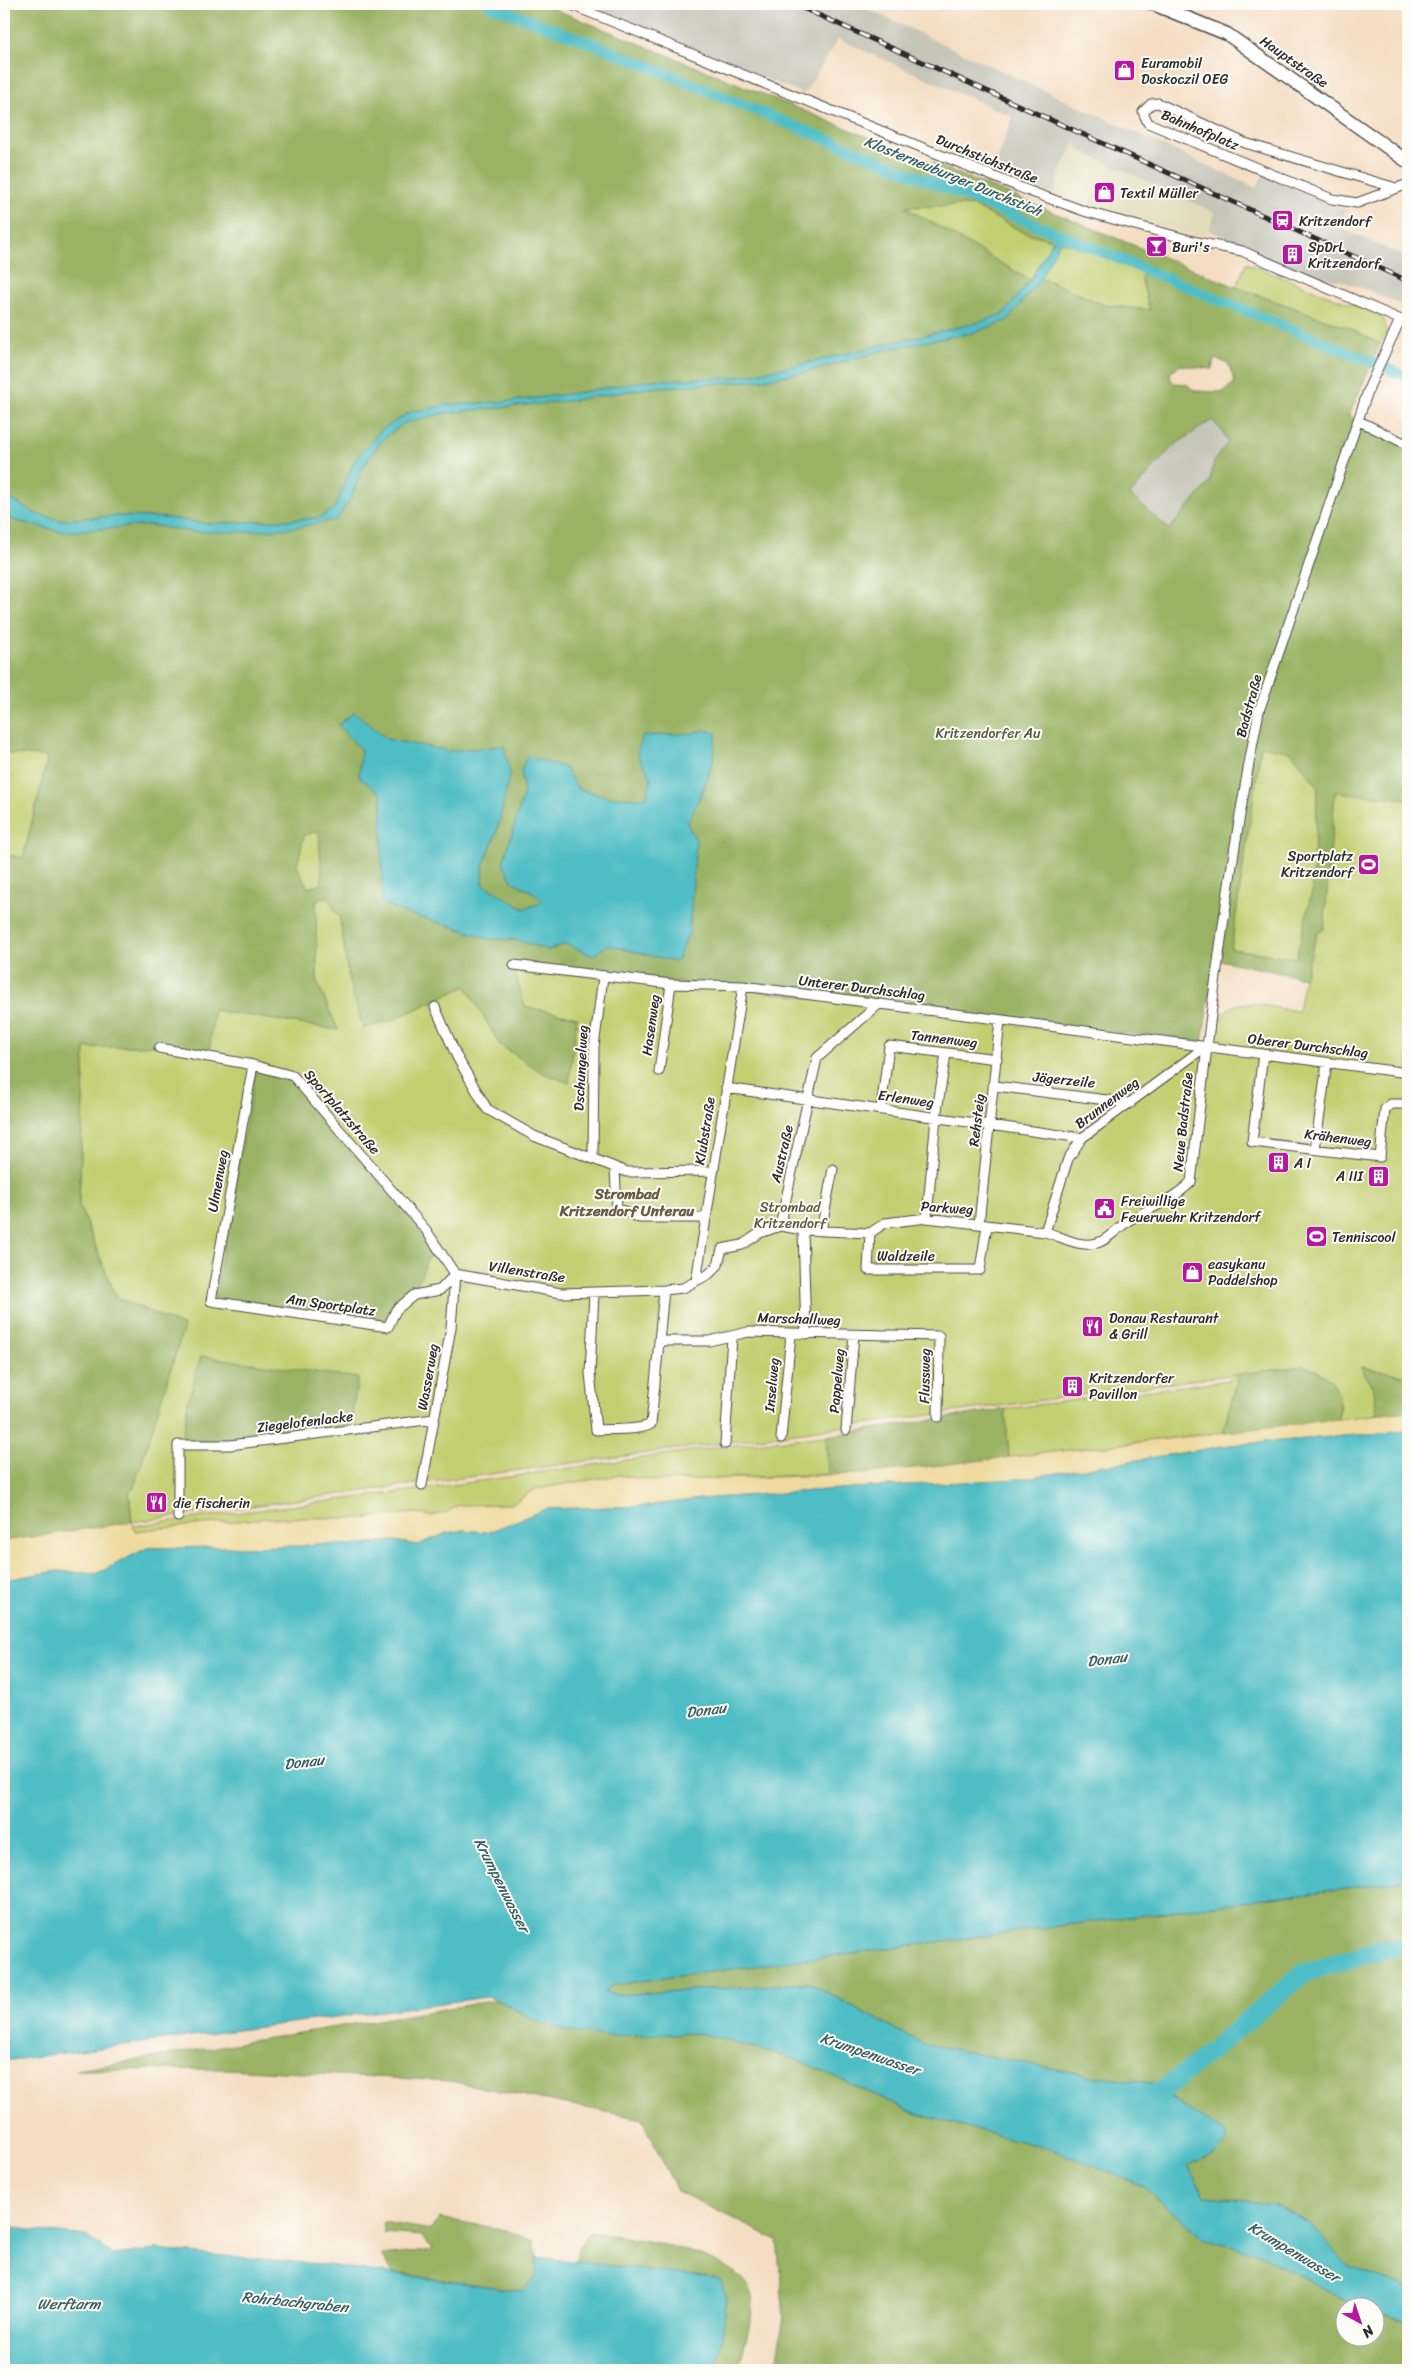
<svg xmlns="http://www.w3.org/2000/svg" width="1412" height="2374" font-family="Sriracha,sans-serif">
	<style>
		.built { fill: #e2dcba }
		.industrial { fill: #c5c5b8 }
		.green { fill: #c2cf71; stroke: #767d4e }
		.forest { fill: #99b263; stroke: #626e47; fill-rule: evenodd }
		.sand { fill: #eeda9e; stroke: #8c8264 }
		.water { fill: #4fbdc5; stroke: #3d7478 }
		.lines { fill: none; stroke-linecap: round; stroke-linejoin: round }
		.canal { stroke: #4fbdc5; stroke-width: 11 }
		.river { stroke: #4fbdc5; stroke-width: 19 }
		.minor-casing { stroke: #494642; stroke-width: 11 }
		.secondary-casing { stroke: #494642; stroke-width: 15 }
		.minor { stroke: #fff; stroke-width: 9 }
		.secondary { stroke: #fff; stroke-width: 12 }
		.rail-casing { stroke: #2b2b2b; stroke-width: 5 }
		.rail { stroke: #fdfcf7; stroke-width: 3; stroke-dasharray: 9; stroke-linecap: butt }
		.labels { text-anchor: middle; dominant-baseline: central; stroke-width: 4; stroke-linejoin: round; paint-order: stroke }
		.street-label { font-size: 14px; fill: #2b2b2b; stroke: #fdfcf7 }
		.poi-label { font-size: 14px; fill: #2b2b2b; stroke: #fdfcf7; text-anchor: start }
		.park-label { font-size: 14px; fill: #585c40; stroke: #fdfcf7 }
		.water-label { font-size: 15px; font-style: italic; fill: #385e61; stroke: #fdfcf7 }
		.neighbourhood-label { font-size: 15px; font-weight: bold; fill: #6b5a44; stroke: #fdfcf7 }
	</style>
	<rect width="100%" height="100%" fill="#fdfcf7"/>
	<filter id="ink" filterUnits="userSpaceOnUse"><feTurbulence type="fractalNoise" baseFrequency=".02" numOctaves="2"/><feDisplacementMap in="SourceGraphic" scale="10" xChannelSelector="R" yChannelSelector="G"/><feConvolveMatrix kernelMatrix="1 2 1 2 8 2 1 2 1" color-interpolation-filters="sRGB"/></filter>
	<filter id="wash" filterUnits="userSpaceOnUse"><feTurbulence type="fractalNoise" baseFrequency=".0096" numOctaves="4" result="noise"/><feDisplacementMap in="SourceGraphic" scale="20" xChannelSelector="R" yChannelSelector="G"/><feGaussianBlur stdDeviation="1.12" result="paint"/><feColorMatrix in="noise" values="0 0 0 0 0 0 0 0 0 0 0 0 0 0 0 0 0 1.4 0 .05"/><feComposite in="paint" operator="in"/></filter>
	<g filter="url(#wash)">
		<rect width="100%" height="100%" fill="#f4ddc2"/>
		<path class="built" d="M1075,143L1079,150L1215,214L1209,230L1199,237L1054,195L1060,174Z"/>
		<path class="industrial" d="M583,4H856L1256,188L1263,175L1346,211L1338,227L1408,258V296L1406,295L1401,305L1370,291L1339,280L1315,278L1209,230L1215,213L1079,150L1075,143L1060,173L1054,195L993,172L1013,117L838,39L804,94Z
			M1212,420L1224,432L1228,442L1214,461L1210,482L1169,529L1130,495L1173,446Z"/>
		<path class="green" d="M971,205L1023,232L1053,240L1030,280L904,207Z
			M1060,241L1144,271L1141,278L1150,311L1104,305L1049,281L1040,279Z
			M1246,263L1383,317L1387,331L1380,344L1349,328L1236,287Z
			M1261,746L1291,751L1318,787L1312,892L1297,959L1231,949Z
			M4,753L48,756L23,858L4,854Z
			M1335,791L1408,799V1376L1361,1367L1374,1390L1377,1414L1337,1421L1340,1405L1239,1374L1223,1432L1009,1457L1005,1409L1228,1380L1237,1374L132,1522L129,1491L184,1327L116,1297L79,1205L85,1048L159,1045L213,1010L338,1030L317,982L316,902L327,896L340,918L349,982L388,1022L466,986L500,1045L568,1082L577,1017L525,1007L513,968L742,989L1207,1050C1227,985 1245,1005 1298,1011L1304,978L1317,933L1324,929Z
			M320,831L322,884L307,888L297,866L304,835Z
			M826,1436L828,1474L657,1481L619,1475L536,1489L511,1504L459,1505L445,1513L431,1516L415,1513L369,1518H269L135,1531L132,1526L424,1489L725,1446Z"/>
		<path class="forest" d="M4,4H542L1236,287L1349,328L1380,344L1349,416L1408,445V799L1335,792L1324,929L1317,933L1304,978L1215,959L1202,1042L671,981L513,968L525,1007L577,1017L569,1083L543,1073L500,1045L466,986L388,1022L363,1028L349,982L340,918L326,896L316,902L317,982L338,1030L214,1010L209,1053L159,1045L85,1048L79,1205L116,1297L184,1327L134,1487L129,1492L132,1522L4,1541V854L23,858L48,757L4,753V518L63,532L150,525L193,532L336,520L351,498L362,469L381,441L404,423L445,413L567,401L649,388L761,380L815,370L887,349L976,332L1008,320L1040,279L1049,281L1104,305L1150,310L1141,278L1144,270L1057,238L1053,240L1023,232L971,205L905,207L1030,280L1004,314L976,323L802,364L731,378L650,380L582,392L514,401L446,405L411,412L355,460L334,509L318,518L209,524L169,518L118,516L60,520L36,514L4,495ZM1214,359L1228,363L1235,382L1223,392L1195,391L1186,384L1174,383L1170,378L1171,371L1181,365L1212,369ZM1212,420L1223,432L1228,442L1214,461L1210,482L1169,529L1130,495L1173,446ZM354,712L387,739L449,751L504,746L497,831L483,866V885L524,909L543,902L534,893L512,881L503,863L524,793L521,771L565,768L578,789L609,797L647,798L651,778L637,754L704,730L715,753L704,789L687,823L696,840L689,934L676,961L607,945L593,956L566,944L548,950L517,940L488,939L383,903L382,795L359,777L361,750ZM1261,746L1291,752L1318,787L1312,892L1296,958L1231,949ZM319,831L322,884L308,888L297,866L304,835Z
			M256,1069L292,1080L423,1232L432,1247L415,1290C400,1297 392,1308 385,1322L214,1298Z
			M201,1356L358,1378L350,1426L236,1441H182L188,1402Z
			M1304,1366C1334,1376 1344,1388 1337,1421L1223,1432L1239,1374Z
			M1361,1367L1408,1376V1411L1377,1414L1374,1390Z
			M1005,1409L1009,1457L863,1474H828L826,1436Z
			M1408,1880V2288L1349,2267L1310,2224L1275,2203L1204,2196L1188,2166L1217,2153L1187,2109L1153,2083L1098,2077L921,2043L809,1983L613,1995L604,1991L613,1985L648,1980Z
			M498,2000L538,2022L609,2035L699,2033L798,2060L917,2114L1054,2150L1143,2186L1201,2237L1259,2254L1357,2306H1344V2336H1374L1375,2313L1408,2321V2370H775L784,2316L777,2240L677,2191L642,2119L450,2081L226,2069L77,2070Z
			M439,2218L506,2230L533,2241L537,2257L536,2278L523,2291L393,2273L382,2256L434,2250L421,2236L384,2233L383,2222L432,2230Z
			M590,2232C629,2238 751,2251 753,2303C753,2317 742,2354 738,2370H715L720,2349L727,2299L720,2279L576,2262L578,2247Z"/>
		<path class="sand" d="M1408,1411V1431L1230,1445L1020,1479L854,1488L700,1499L647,1506L546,1509L489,1532L463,1530L447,1533L417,1545L394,1541L351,1545L315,1544L302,1546L147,1548L96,1574L58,1571L4,1580V1541L132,1522L135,1531L269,1518H369L415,1513L431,1516L445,1513L459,1505L511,1504L536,1489L619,1475L657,1481L863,1474Z"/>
		<path class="water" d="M1057,238L1060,241L1040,279L1008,320L976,332L887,349L815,370L761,380L649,388L567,401L445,413L404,423L381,441L362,468L351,498L336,520L292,528L243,532H193L150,525L63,532L4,518V495L36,514L60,520L118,516L169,518L209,524L318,518L334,509L355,460L381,430L410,412L446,405L514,401L582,392L650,380L731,378L802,364L976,323L1004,314L1030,280L1053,240Z
			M354,712L387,739L449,751L504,746L510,774L497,831L483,866V884L524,909L543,902L534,893L512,881L503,863L524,793L521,771L527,756L565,768L578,789L609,797L646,798L651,778L637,754L643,736L692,733L704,730L716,733C715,767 702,794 687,823L696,840L689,934L676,962L608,945L593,956L566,944L548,950L517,940L488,939L456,927L407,914L382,903V795L359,777L361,750L338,725Z
			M1408,1431V1880L648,1980L614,1985L604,1991L613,1995L809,1983L921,2043L1097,2077L1153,2083L1187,2109L1226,2132V2144L1217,2153L1188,2166L1204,2196L1274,2203L1310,2224L1349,2267L1408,2288V2321L1375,2313L1374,2306H1357L1259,2254L1201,2237L1143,2186L1054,2150L917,2114L798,2060L699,2033L607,2036L570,2032L538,2022L498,2000L487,1997L4,2061V1580L58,1571L96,1574L147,1548L302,1546L315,1544L351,1545L394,1541L417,1545L447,1533L463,1530L489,1532L546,1509L647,1506L700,1499L854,1488L1020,1479L1230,1445Z
			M4,2227L86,2236L114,2255L155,2250L320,2264L522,2291L536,2278L537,2257L720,2279L727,2298L720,2349L715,2370H4Z"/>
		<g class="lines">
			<path class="canal" d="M487,4L601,47L1408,377"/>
			<path class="river" d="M1140,2101L1170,2085L1304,1973L1384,1949L1408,1946"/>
		</g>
	</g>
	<g filter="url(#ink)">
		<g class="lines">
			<defs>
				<path id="minor" d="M569,4L1029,191L1087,212L1197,242L1242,251L1408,323
					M1396,188L1245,143L1158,103L1151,104L1143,112L1148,123L1332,199L1357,203L1408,184
					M1359,421L1408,445
					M514,965L671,984L743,986L1408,1073
					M435,1007L457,1057L487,1109L534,1136L627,1172L713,1171
					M159,1048L253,1065L293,1076L426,1230L455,1274
					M1263,1054L1252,1142L1380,1157L1385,1109L1391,1104H1406
					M253,1065L211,1301L388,1327L396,1310L414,1295L440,1290L455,1274
					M659,1071L671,984
					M995,1086L1131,1103
					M726,1088L1082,1138
					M881,1109L889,1046L997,1059
					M1315,1149L1327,1063
					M593,1159L594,1047L603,977
					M615,1169L617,1208L639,1218H705
					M927,1218L936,1117L946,1054
					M979,1224L1000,1020
					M780,1226L803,1230L870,1233L885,1223L927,1218L1045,1232C1062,1236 1077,1248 1097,1243C1107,1241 1119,1227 1128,1221C1150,1208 1173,1200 1191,1182C1209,1025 1228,867 1259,711L1370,385L1400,320
					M803,1230L806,1334
					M821,1231L833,1169
					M1045,1232L1068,1159L1082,1138L1205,1047
					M870,1233L868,1270H980L987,1225
					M455,1274L561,1293L664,1290L683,1288L709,1274L718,1265L722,1249L742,1245L760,1233L780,1226L817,1058L879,1004
					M696,1281L743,986
					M594,1293L590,1373L596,1430C608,1429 641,1431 651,1424L664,1290
					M660,1341H709L748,1332L939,1336L938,1417
					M846,1430L854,1335
					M781,1438L791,1334
					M725,1444L732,1337
					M422,1485L451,1328L455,1274
					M178,1517V1445H230L434,1419"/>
				<path id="secondary" d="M1153,4L1227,34L1408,162"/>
			</defs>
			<use href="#minor" class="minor-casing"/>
			<use href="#secondary" class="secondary-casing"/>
			<use href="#minor" class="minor"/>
			<use href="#secondary" class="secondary"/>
			<defs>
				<path id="rail" d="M794,4L1408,281"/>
			</defs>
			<use href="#rail" class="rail-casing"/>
			<use href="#rail" class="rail"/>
		</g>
	</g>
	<defs>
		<symbol id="shop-square" viewBox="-11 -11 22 22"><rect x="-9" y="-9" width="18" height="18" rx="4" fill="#b5179e" stroke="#fdfcf7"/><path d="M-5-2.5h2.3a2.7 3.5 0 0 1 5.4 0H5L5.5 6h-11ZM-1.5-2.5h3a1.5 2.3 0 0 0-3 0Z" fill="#fff"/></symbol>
		<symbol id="station-square" viewBox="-11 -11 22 22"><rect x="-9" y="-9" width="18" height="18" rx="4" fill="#b5179e" stroke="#fdfcf7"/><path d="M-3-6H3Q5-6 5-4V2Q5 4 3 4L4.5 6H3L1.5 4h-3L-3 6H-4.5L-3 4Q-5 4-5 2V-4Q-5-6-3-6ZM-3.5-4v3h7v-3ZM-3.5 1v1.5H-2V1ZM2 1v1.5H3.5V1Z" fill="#fff"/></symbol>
		<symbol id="bar-square" viewBox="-11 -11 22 22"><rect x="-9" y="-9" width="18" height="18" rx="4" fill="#b5179e" stroke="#fdfcf7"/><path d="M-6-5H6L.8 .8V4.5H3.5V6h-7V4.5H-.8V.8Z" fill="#fff"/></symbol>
		<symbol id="building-square" viewBox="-11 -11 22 22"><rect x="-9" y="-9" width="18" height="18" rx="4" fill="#b5179e" stroke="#fdfcf7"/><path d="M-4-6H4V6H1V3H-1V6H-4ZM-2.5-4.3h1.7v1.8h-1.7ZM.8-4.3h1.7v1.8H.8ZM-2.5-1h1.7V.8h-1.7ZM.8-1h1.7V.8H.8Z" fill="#fff"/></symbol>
		<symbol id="stadium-square" viewBox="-11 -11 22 22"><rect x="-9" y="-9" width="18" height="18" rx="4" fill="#b5179e" stroke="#fdfcf7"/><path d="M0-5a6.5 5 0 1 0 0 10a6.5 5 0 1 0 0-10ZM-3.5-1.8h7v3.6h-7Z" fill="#fff"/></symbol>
		<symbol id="civic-square" viewBox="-11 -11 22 22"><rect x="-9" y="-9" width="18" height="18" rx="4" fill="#b5179e" stroke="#fdfcf7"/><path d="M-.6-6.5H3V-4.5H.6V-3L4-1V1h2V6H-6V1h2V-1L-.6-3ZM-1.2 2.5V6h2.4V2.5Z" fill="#fff"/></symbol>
		<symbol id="restaurant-square" viewBox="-11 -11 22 22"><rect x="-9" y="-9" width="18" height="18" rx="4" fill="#b5179e" stroke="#fdfcf7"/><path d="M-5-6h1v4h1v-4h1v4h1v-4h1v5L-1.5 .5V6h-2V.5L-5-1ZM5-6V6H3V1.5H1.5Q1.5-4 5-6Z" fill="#fff"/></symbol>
	</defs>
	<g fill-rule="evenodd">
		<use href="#shop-square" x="1112" y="58" width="25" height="25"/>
		<use href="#shop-square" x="1092" y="180" width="25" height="25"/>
		<use href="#station-square" x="1270" y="208" width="25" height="25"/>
		<use href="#bar-square" x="1144" y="234" width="25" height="25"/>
		<use href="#building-square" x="1280" y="242" width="25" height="25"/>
		<use href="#stadium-square" x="1356" y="852" width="25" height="25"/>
		<use href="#building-square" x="1266" y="1150" width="25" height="25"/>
		<use href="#building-square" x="1366" y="1164" width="25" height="25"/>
		<use href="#civic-square" x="1092" y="1196" width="25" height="25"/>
		<use href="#stadium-square" x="1304" y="1224" width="25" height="25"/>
		<use href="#shop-square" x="1180" y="1260" width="25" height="25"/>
		<use href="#restaurant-square" x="1080" y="1314" width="25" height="25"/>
		<use href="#building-square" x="1060" y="1374" width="25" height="25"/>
		<use href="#restaurant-square" x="144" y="1490" width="25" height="25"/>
	</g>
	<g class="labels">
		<g class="street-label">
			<text transform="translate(1294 62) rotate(35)">Hauptstraße</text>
			<text transform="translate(1200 130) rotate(23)">Bahnhofplatz</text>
			<text transform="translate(987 159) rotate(22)">Durchstichstraße</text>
			<text transform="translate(1249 706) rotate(-75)">Badstraße</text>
			<text transform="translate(862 988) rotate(7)">Unterer Durchschlag</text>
			<text transform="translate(651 1025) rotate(-82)">Hasenweg</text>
			<text transform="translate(944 1039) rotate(7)">Tannenweg</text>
			<text transform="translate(1308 1046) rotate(7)">Oberer Durchschlag</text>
			<text transform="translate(581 1068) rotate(-87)">Dschungelweg</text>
			<text transform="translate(1064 1080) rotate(6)">Jägerzeile</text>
			<text transform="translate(906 1099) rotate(8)">Erlenweg</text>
			<text transform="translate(1107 1103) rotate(-37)">Brunnenweg</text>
			<text transform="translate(342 1112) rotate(49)">Sportplatzstraße</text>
			<text transform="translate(977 1120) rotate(-83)">Rehsteig</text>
			<text transform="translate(1183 1122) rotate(-84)">Neue Badstraße</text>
			<text transform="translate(705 1131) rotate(-81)">Klubstraße</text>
			<text transform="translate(1338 1138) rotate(7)">Krähenweg</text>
			<text transform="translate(782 1154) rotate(-77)">Austraße</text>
			<text transform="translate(218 1181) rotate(-80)">Ulmenweg</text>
			<text transform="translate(947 1208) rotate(4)">Parkweg</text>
			<text x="906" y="1256">Waldzeile</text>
			<text transform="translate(527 1272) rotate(9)">Villenstraße</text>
			<text transform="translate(331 1305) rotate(8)">Am Sportplatz</text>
			<text transform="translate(799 1319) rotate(2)">Marschallweg</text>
			<text transform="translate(925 1376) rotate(-89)">Flussweg</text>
			<text transform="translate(428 1377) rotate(-80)">Wasserweg</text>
			<text transform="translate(837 1381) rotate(-85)">Pappelweg</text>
			<text transform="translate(772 1385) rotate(-85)">Inselweg</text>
			<text transform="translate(305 1422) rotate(-7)">Ziegelofenlacke</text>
		</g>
		<g class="poi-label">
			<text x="1141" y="63">Euramobil<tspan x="1141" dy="16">Doskoczil OEG</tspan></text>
			<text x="1120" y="193">Textil Müller</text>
			<text x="1299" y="221">Kritzendorf</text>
			<text x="1172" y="247">Buri's</text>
			<text x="1308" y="247">SpDrL<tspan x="1308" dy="16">Kritzendorf</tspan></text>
			<text x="1353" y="856" text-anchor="end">Sportplatz<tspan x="1353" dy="16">Kritzendorf</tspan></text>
			<text x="1294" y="1163">A I</text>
			<text x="1363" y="1176" text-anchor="end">A III</text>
			<text x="1121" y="1201">Freiwillige<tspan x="1121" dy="16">Feuerwehr Kritzendorf</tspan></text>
			<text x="1332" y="1237">Tenniscool</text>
			<text x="1208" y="1264">easykanu<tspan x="1208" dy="16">Paddelshop</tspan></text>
			<text x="1109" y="1318">Donau Restaurant<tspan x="1109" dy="16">&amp; Grill</tspan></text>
			<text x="1089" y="1378">Kritzendorfer<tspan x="1089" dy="16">Pavillon</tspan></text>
			<text x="173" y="1503">die fischerin</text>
		</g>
		<g class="park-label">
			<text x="988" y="733">Kritzendorfer Au</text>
			<text x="790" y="1207">Strombad<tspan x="790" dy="16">Kritzendorf</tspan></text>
		</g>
		<g class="water-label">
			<text transform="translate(953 176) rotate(22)">Klosterneuburger Durchstich</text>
			<text transform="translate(1107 1659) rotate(-7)">Donau</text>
			<text transform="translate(706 1710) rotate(-7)">Donau</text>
			<text transform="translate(304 1762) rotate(-7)">Donau</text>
			<text transform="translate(502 1885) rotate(63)">Krumpenwasser</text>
			<text transform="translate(870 2054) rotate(19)">Krumpenwasser</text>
			<text transform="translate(1294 2252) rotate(31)">Krumpenwasser</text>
			<text transform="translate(295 2302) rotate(6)">Rohrbachgraben</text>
			<text x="69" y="2304">Werftarm</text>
		</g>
		<g class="neighbourhood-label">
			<text x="627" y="1194">Strombad<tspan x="627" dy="17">Kritzendorf Unterau</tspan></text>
		</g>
	</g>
	<rect width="1412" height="2374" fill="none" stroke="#fdfcf7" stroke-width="20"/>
	<g transform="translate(1360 2322) rotate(140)"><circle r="24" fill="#fdfcf7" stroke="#a9a8a5"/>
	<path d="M0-4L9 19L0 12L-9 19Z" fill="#b5179e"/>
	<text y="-8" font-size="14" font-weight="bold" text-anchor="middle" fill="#2b2b2b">N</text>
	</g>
</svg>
